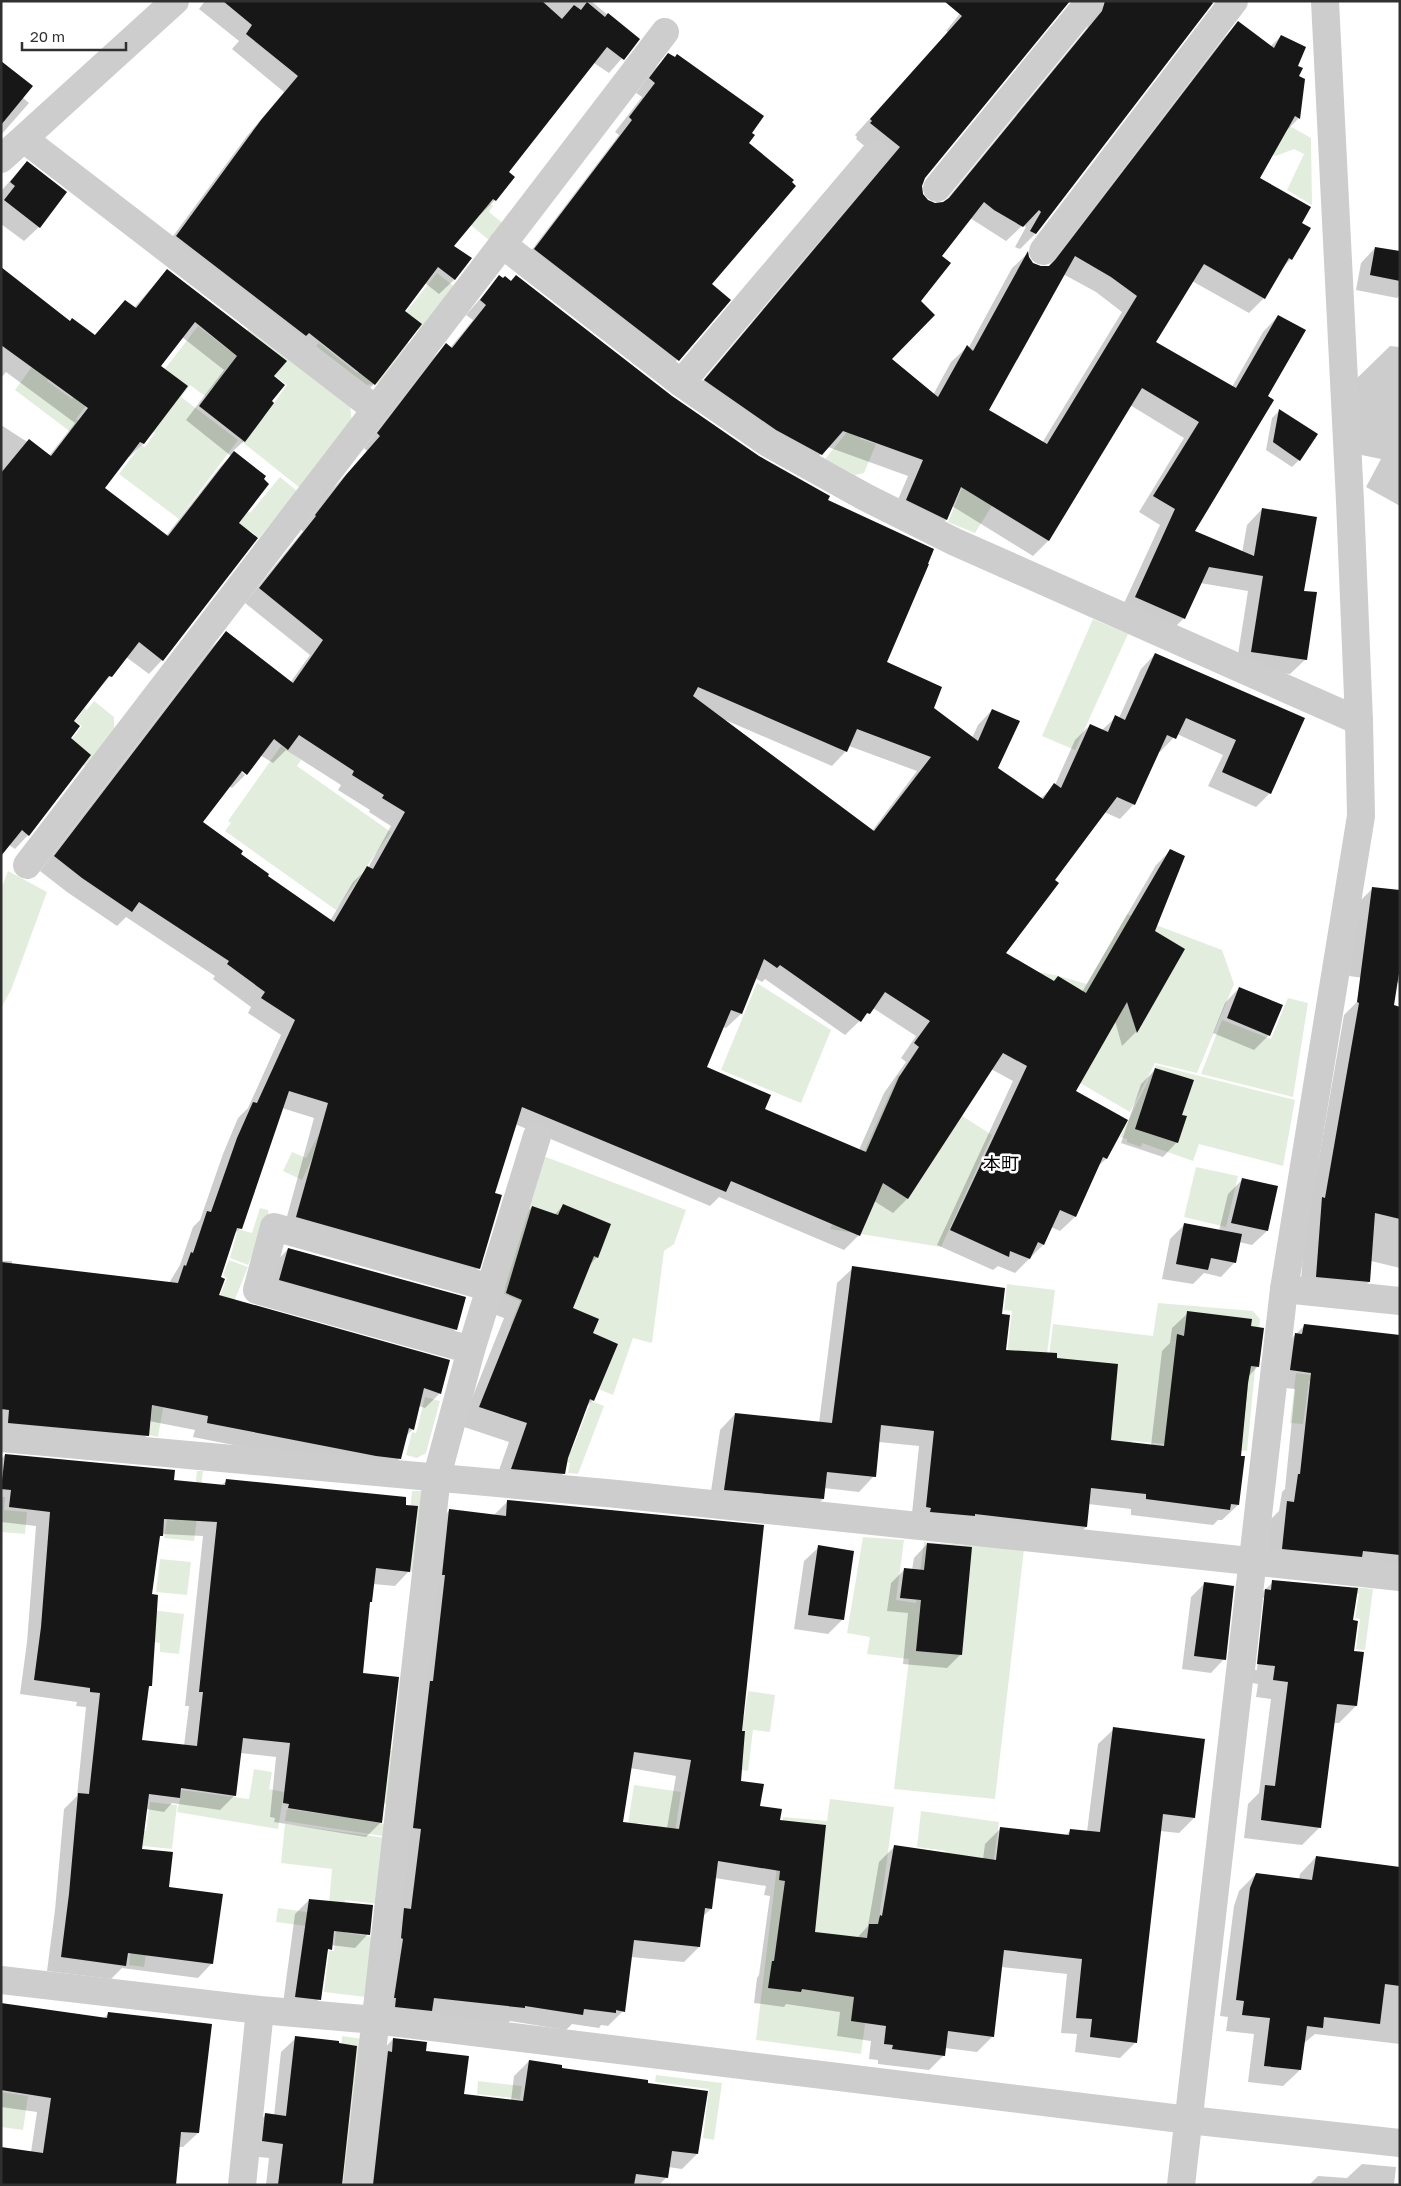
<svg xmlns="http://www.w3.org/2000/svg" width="1401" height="2186" font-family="'Golos Text','Noto Sans JP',sans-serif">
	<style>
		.green { fill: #e3edde }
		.shadow { fill: #0003; fill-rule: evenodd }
		.building { fill: #171717; fill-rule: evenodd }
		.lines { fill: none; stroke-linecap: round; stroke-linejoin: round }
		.minor { stroke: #cdcdcd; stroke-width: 28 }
		.tertiary { stroke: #cdcdcd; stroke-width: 28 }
		.labels { text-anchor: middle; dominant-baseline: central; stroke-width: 5; stroke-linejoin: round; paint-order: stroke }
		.quarter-label { font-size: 18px; fill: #000; stroke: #fff }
	</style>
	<rect width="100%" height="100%" fill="#fff"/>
	<path class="green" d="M1286,124L1311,138L1312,205L1287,190L1304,154L1294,149L1276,156L1270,153Z
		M433,194L485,199L493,206L489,212L504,224L490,241Z
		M437,273L456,288L421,332L402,317Z
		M198,326L230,351L249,328L350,405L352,422L300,488L241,441L261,415L264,417L287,385L248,355L220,391L213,386L205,396L190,385L181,397L238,440L179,519L119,474L141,445L145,447L155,433L151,430L158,378Z
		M391,330L411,345L381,384L362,385L315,347L319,343L357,373Z
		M34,364L50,377L47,381L72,399L96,368L94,395L76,419L88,428L80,439L15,390Z
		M866,409L870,413L860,439L876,444L864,473L855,475L825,459Z
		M1023,456L975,533L948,522L967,476Z
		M280,477L297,491L259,538L249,530L227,557L214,547L245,509L250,513Z
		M1093,619L1128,634L1075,750L1042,736Z
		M94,701L114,717V731L86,767L57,745L72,739L82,726L75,721L85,708L87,710Z
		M281,746L301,760L297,766L391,832L336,910L225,831L231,823L228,821Z
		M8,871L47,892L11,990L1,1008V889Z
		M1127,914L1222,950L1234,984L1197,1073L1155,1063L1130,1112L990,1031L1026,970L1055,975L1087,984Z
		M757,983L831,1030L801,1103L721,1070Z
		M1288,998L1308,1003L1293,1097L1201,1074L1222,1020L1271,1039Z
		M1156,1065L1295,1100L1283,1166L1199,1144L1193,1161L1142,1143L1141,1147L1127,1142V1139L1120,1137Z
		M898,1075L992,1135L941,1247L830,1229Z
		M319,1134L323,1135L302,1180L283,1171L292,1152L306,1158Z
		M546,1157L686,1210L674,1244L664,1251L652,1343L633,1338L613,1395L531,1361L540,1338L510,1326L520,1301L500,1292L540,1161Z
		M1196,1167L1238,1176L1226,1227L1184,1217Z
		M260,1208L268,1210L269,1216L248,1265L230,1258L238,1229L252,1233Z
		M229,1260L248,1267L233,1304L219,1298L227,1278L223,1275Z
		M1007,1284L1055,1290L1040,1410L1005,1372L1012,1311L1004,1310Z
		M1158,1303L1253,1311L1260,1319L1247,1451L1132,1441L1129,1457L1038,1448L1053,1324L1153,1336Z
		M163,1320L178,1322L158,1437L149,1435Z
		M1296,1373L1394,1385L1367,1387L1309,1381L1303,1424L1290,1423Z
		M425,1397L440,1401L426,1453L417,1458L406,1455L412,1432L416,1433Z
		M591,1401L604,1406L578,1474L568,1473L570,1463L550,1460V1442L572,1450Z
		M197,1471H203L194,1541L164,1538L167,1520L174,1521L176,1507L193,1508Z
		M412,1491H422L414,1572L404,1571Z
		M1,1497H5L4,1510L27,1512L25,1534L1,1532Z
		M863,1537L904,1540L896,1600L916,1603L924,1542L1024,1549L995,1799L894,1789L909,1659L867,1654L870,1637L847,1633Z
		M160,1559L191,1562L187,1595L156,1592Z
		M1354,1587L1373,1589L1365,1650L1356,1649L1360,1619L1355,1618L1359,1594L1353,1593Z
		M151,1610L184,1614L179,1654L160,1652V1643L147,1641Z
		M748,1691L775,1695L770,1732L753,1730L748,1771L727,1768L735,1717L744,1718Z
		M386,1750L395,1751L387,1804L360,1800L357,1819L385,1824L383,1836L285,1821L287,1809L337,1816L339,1801Z
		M254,1769L272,1772L269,1789L284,1792L278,1829L177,1812L182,1790L249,1799Z
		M634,1785L681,1792L674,1840L651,1837L653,1825L638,1823L636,1832L627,1831Z
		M830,1799L894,1807L861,2054L756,2040L783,1817L827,1821Z
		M150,1802L177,1805L172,1849L115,1843L117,1828L146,1831Z
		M921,1811L999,1822L983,1938L942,1880L946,1851L917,1847Z
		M285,1824L386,1838L379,1904L345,1900L344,1916L347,1918L345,1933L374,1937L366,1997L324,1992L329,1951H334L336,1930L276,1922L278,1908L328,1915L332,1869L281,1863Z
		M153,1907L144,1967L129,1965L133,1932Z
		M342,2036L362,2039L345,2185H333Z
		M656,2075L722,2083L714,2140L703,2138L709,2089L655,2082Z
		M478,2081L522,2086L520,2099L477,2094Z
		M1,2092L28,2096L23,2130L1,2127Z"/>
	<path class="shadow" d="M205,1H591L638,40L609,73L594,63L508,172L495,200L480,215L479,214L452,246L470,259L454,280L439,294L425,283L403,312L420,324L374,384L359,399L162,251L247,136L284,92L232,49L239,41L199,9Z
		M970,1H1071L1068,2L924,177L920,186L921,194L926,201L935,205L943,204L1087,28L1090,19L1077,1H1213L1035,234L1020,249L1015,247L1026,227L1023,225L1006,241L970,218L940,256L890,359L933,395L951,362L967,347L968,349L1012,268L1027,254L1032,264L1040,268L1048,267L1223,39L1238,23L1270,47L1281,36L1296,66L1299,118L1283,134L1259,178L1300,223L1291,259L1280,270L1264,298L1249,313L1192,281L1154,342L1232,387L1263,332L1278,316L1193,531L1242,553L1247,525L1262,509L1303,592L1306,659L1290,674L1236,667L1248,591L1200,583L1184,618L1168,634L1120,612L1160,525L1139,512L1184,438L1130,405L1048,541L1033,556L952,506L946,520L930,535L891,516L908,476L828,447L806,470L690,396L885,163L856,139L857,137L855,135L948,32L946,31ZM1063,274L1096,292L1122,312L1042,443L988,410Z
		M669,55L750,133L710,284L729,300L664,375L521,264L619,135L615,132L642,97L636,93L654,69Z
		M1,61L31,86L22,97L29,103L1,135Z
		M27,162L39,227L24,241L1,224V191Z
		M1375,248L1400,253V295L1397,298L1356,290L1361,263Z
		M1,268L70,322L94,336L125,301L134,308L167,270L273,376L270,402L244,441L233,451L264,476L162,660L149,674L126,657L72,721L69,738L28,835L15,849L8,844L1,849V425L49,456L75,423L6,372L1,378ZM182,337L224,370L186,420L231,456L221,466L166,536L103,488L128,456L129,457L143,444L186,386L159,366Z
		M499,277L759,457L826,501L885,663L932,708L972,738L978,725L992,710L997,768L1040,799L1055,785L1075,740L1090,725L1102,730L1116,717L1119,718L1141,669L1155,654L1303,718L1270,793L1256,807L1208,786L1223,755L1177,734L1160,752L1158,751L1134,804L1120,819L1104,812L1053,880L1005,953L1054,982L1082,992L1156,865L1171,850L1153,931L1184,949L1136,1032L1122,1046L1115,1021L1075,1091L1127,1121L1106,1159L1096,1168L1075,1217L1060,1231L1051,1227L1043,1245L1015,1273L998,1266L993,1270L937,1245L1013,1081L991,1069L907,1199L893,1213L874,1201L859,1235L844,1250L719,1197L710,1206L515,1124L494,1193L479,1268L464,1282L283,1231L314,1118L282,1108L240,1228L233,1236L220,1278L217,1296L440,1393L425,1408L419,1406L413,1429L406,1436L400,1458L385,1473L361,1470L193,1437L195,1430L149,1421L147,1435L133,1450L1,1438V1261H12V1264L169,1283L180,1265L193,1227L200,1220L223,1154L238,1118L248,1108L281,1035L248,1013L251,1007L213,979L215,976L126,917L117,926L67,892L40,871L211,648L226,633L290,683L310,655L245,603L303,531L301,530L331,491L367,451L364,448L432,359L446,345L450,348L473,320L466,315ZM723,719L832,766L846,751L849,746L917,771L872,831ZM286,750L341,785L338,790L370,810L369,812L391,826L368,868L353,882L330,921L266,877L201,822L229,786L232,788L245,775L237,768L246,772L260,755L273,763ZM755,978L762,982L765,979L845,1035L873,1008L916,1036L901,1058L906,1062L884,1093L859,1150L763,1110L705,1068L723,1027L726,1028L741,1014Z
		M1390,346L1400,347V506L1366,487L1381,459L1337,450L1350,385Z
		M1279,411L1299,460L1292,467L1266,450L1272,418Z
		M1373,888L1400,906V983L1349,976L1358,903Z
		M1239,988L1269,1035L1254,1050L1213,1033L1225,1003Z
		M1360,999L1400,1033V1268L1371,1261L1369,1282L1353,1298L1300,1293L1306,1215L1310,1211L1344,1015Z
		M1155,1070L1181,1115L1177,1142L1163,1157L1121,1143L1141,1084Z
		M1243,1179L1267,1231L1252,1245L1239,1242L1235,1262L1221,1277L1204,1273L1193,1284L1162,1279L1170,1239L1185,1224L1219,1231L1228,1194Z
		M563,1206L597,1257L589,1266L571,1309L591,1334L593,1400L585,1408L567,1457L564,1473L545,1492L493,1487L509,1442L461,1426L504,1318L488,1312L513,1226L532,1207L554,1215Z
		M288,1249L456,1329L442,1344L265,1295L274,1264Z
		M853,1268L1000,1315L1005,1352L1056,1360L1110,1441L1151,1446L1162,1351L1170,1343L1172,1328L1188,1313L1249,1327L1258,1366L1249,1376L1240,1457L1238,1505L1222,1520H1218L1213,1525L1131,1515V1509L1088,1504L1086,1527L1070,1542L911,1523L919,1446L879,1442L874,1476L859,1492L824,1488L823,1499L807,1514L709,1505L720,1430L735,1414L819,1423L837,1283Z
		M1304,1326L1400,1336V1573L1266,1565L1271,1519L1279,1511L1282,1492L1285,1489L1295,1389L1274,1387L1279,1351Z
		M5,1455L173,1481L221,1486L226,1481L409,1571L395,1586L373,1584L371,1601L369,1604L362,1675L381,1822L366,1837L274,1822L275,1818L270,1817L276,1757L240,1753L234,1796L220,1810L172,1803L164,1812L146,1809L141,1850L168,1888L212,1963L198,1978L122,1968L111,1979L47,1971L55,1910L64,1809L77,1796L86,1707L76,1706L77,1702L20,1694L27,1642L36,1526L1,1522V1459ZM162,1534L203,1536L185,1706H189L184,1746L140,1741L147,1689L150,1686L151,1595L158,1539Z
		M508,1501L740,1732L739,1782L759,1807L778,1821L814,1933L857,1938L868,1926L879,1862L895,1846L983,1859L985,1844L1001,1828L1065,1836L1071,1830L1087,1832L1098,1744L1114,1729L1194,1818L1179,1833L1160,1831L1136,2042L1120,2058L1075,2052L1077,2034L1061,2033L1067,1974L1001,1967L993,2036L977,2052L945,2048L944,2055L929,2070L878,2064V2060L869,2059L871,2041L837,2036L840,2012L786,2004L784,2007L754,2003L757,1978L759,1975L770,1896L764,1895L766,1886L715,1878L711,1909L702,1917L699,1947L684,1962L631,1957L623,2011L608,2026L601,2025L599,2028L572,2024L566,2030L510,2021L508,2023L380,2022L434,1526L449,1511L493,1516ZM630,1768L676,1776L667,1828L622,1823Z
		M927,1544L961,1654L947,1668L903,1664L908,1613L887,1611L891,1583L904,1570H912L914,1558Z
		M819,1547L843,1619L828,1634L794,1629L804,1561Z
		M1273,1582L1352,1621L1356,1706L1339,1723H1333L1320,1827L1302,1845L1244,1838L1248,1804L1259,1793L1271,1699L1256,1697L1258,1684L1240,1681L1255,1599ZM1263,1598H1265L1257,1670H1255Z
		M1204,1584L1224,1659L1211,1673L1182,1669L1191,1597Z
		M1316,1857L1400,1868V2044L1315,2034L1303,2044L1300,2070L1283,2086L1248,2082L1254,2034L1226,2031L1228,2017L1220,2016L1234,1906L1239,1891L1256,1874L1299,1879L1300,1874Z
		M309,1900L368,1934L355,1948L331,1945L326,1953L319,1999L306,2013L282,2011L295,1914Z
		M1,2005L103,2019L108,2014L198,2133L183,2147H178L174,2185L31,2152L37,2112L1,2107Z
		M296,2038L340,2185H266L269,2158L248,2156L251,2129L266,2115L274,2116L281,2052Z
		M393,2039L424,2052L463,2095L511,2101L514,2076L529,2061L560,2070L697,2154L682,2169L668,2167L667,2177L659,2185H360L379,2054Z
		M1362,2164L1396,2167L1394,2185H1309L1318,2176L1347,2178Z"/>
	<path class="building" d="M223,1H542L562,19L574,5L581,10L587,2L605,17L608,13L640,39L624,60L607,47L509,172L515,177L496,201L493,199L454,246L472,258L455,280L438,267L405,311L422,324L375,385L309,333L306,336L176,236L261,120L298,76L246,34L252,25Z
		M944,1H1070L925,178L922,186L923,194L928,200L935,203L943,202L949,198L1102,11L1105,1H1211L1213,3L1036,234L1030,231L1041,212L1039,210L1023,227L994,210L984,202L942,256L951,263L921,301L935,315L892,359L938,397L967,345L973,351L1028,251L1029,257L1033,263L1041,266H1049L1055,260L1238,21L1274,48L1281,35L1306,47L1298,66L1303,68L1299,76L1305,79L1300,119L1295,116L1260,178L1311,207L1302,223L1311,228L1292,260L1289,258L1265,299L1204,264L1156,342L1236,388L1278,315L1306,330L1268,396L1274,400L1195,531L1254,556L1262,508L1317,517L1304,591L1317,592L1307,660L1251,652L1263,576L1209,567L1185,619L1135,597L1175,509L1153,496L1199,422L1142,388L1049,541L961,487L947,520L906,500L923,460L843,431L822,455L776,430L704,380L900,147L870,123L872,121L870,119L962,16ZM1075,256L1111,277L1137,296L1047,444L989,410Z
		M668,53L675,57L677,54L764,116L752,133L755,135L749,143L794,180L792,182L796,186L712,284L731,300L679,361L534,249L632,120L629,117L655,83L649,78Z
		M1,61L33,86L1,125Z
		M27,161L67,192L40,228L4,200L15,186L10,182Z
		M1375,247L1400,251V281L1370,275Z
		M1,267L70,321L72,318L95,335L125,300L136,308L167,269L287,361L274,376L285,385L272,401L274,403L245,442L199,406L237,356L195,322L161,366L188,386L144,444L140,442L105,488L168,536L234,451L266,476L264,479L269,484L239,523L258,538L163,661L139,642L112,677L109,676L74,721L80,726L71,738L91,755L29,836L22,830L1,856V473L29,439L51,456L88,408L1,345Z
		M499,275L503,278L505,276L511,281L516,275L672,396L759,456L830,496L828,500L934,549L928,564H929L887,662L942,687L934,708L978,741L992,709L1020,721L998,768L1043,799L1054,783L1061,788L1090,724L1108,732L1115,715L1125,720L1155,653L1305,718L1271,794L1222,772L1236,740L1186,718L1176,739L1167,735L1135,805L1117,797L1055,880L1059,883L1006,953L1054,981L1058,976L1086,993L1170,849L1185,856L1155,931L1185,949L1137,1033L1127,1002L1076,1091L1128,1120L1107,1159L1103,1157L1076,1217L1060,1210L1044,1245L1038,1242L1030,1259L1010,1251L1009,1257L950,1230L1027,1066L1003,1053L908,1199L883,1183L860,1236L731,1181L726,1192L522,1107L495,1193L502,1195L480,1269L296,1217L328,1103L289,1091L242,1229L237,1228L221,1277L225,1279L219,1295L450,1360L441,1394L424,1388L414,1430L409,1428L401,1459L376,1456L207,1423L208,1416L152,1405L149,1436L8,1423L9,1410L1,1409V1262L178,1283L184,1265L186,1266L191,1252L193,1253L207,1211L211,1212L237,1138L253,1102L257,1103L295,1020L261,998L265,992L227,964L229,961L139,902L132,912L82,878L54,856L226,631L293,683L323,640L259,588L316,516L315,515L346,475L380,436L377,433L446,343L452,348L486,305L480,300ZM698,687L847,752L857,729L931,757L874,831L693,696ZM299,735L354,771L352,775L384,795L382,798L405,812L373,869L367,866L334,922L268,876L269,874L241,854L243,851L203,822L242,771L247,775L274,739L288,750ZM764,959L777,968L780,965L861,1022L867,1013L870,1014L885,992L930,1021L914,1043L919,1047L899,1077L866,1152L765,1109L771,1095L707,1067L731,1010L742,1014Z
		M1279,409L1318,434L1300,461L1273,442Z
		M1372,887L1400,890V967L1394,1005L1400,1007V1219L1375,1213L1370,1282L1316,1277L1322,1197L1325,1198L1359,1003L1357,1002Z
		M1239,987L1283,1005L1270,1036L1227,1018Z
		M1155,1068L1194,1080L1182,1115L1187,1116L1178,1143L1135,1129Z
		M1242,1178L1278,1186L1268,1231L1231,1223Z
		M563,1204L611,1224L598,1258L594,1256L573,1308L599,1319L593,1333L618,1344L594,1401L590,1399L568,1458L565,1474L511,1469L527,1423L479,1407L522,1300L506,1293L532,1206L558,1215Z
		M1184,1223L1242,1234L1236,1263L1211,1258L1208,1270L1176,1264Z
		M288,1248L466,1297L457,1330L279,1280Z
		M852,1266L1005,1288L1002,1314L1010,1315L1006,1350L1057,1353V1358L1118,1364L1111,1440L1164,1446L1177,1334L1184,1336L1187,1311L1252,1319L1251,1326L1264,1328L1259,1367L1251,1366L1248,1383L1241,1456H1245L1239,1505L1231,1504L1230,1510L1146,1499V1494L1091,1488L1087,1527L975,1514V1516L930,1512L931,1508L926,1507L934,1431L881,1425L876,1477L827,1472L824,1499L724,1490L735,1413L832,1423Z
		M1304,1324L1400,1335V1555L1363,1551L1362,1557L1282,1549L1287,1501L1294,1502L1298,1474H1300L1311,1373L1290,1370L1295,1333L1302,1334Z
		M5,1454L175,1470L174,1480L225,1485L226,1479L406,1497V1505L418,1506L410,1572L376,1568L372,1602H370L363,1673L399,1677L382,1823L288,1808L289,1804L283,1803L290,1743L243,1738L236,1796L181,1788L180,1798L149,1794L142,1849L173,1852L169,1887L223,1894L213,1964L128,1953L126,1966L61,1957L69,1894L78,1793L89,1794L100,1693L90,1692V1688L34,1680L41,1627L50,1512L9,1507L11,1490L1,1489ZM164,1519L217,1522L199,1692H203L197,1746L142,1740L149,1686H152L158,1595L152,1594L160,1536H163Z
		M507,1500L764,1525L742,1731H745L741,1781L764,1784L760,1806L782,1809L780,1820L826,1825L815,1932L867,1938L869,1924H878L880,1915L882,1916L894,1845L996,1860L1000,1827L1069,1835L1070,1829L1100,1832L1113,1727L1205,1739L1195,1818L1163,1814L1137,2043L1090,2037L1092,2019L1076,2018L1082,1959L1004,1950L994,2037L948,2031L945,2056L892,2049L893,2045L884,2044L886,2026L851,2021L854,1997L802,1989L801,1992L768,1988L772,1961H774L785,1881L779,1880L780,1871L718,1861L712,1909L705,1908L700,1947L634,1940L625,2012L616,2010V2013L584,2009L583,2015L525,2006V2008L434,1998L432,2011L395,2007L396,1998H394L403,1939L401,1938L404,1908L411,1909L421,1829L413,1828L430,1681H433L445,1575H442L449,1509L506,1516ZM634,1752L691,1760L679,1829L623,1822Z
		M927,1543L972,1547L962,1655L916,1651L921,1600L900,1598L904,1568L924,1570Z
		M818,1545L854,1551L844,1620L808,1615Z
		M1272,1580L1358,1588L1353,1620L1358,1621L1354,1651L1364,1652L1357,1706L1337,1704L1321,1828L1261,1820L1265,1785L1275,1786L1288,1682L1273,1680L1275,1666L1257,1664L1265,1589L1271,1590Z
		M1204,1582L1234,1586L1226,1660L1194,1656Z
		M1316,1856L1400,1867V1986L1385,1984L1380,2024L1324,2017L1323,2028L1307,2026L1301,2070L1264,2066L1270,2018L1242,2015L1244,2001L1236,2000L1250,1888L1256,1873L1312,1880Z
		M309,1899L373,1905L370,1935L334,1931L332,1950L328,1949L321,2000L295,1997Z
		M1,2003L107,2018L108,2012L212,2024L199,2133L181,2132L176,2185H1V2147L43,2153L51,2098L1,2090Z
		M295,2036L339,2041V2043L357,2046L342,2185H278L283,2144L262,2141L265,2113L286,2116Z
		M393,2038L427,2042L426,2051L469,2056L464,2094L523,2101L529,2060L562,2065V2068L648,2080V2083L708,2091L698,2154L672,2151L668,2178L636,2174L634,2185H373L388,2051L392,2052Z"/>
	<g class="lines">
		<path class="minor" d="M24,139L375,409
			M1,159L175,1
			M937,188L1090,1
			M502,244L681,383L768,443L865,497L955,542L1359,721
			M1043,251L1234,1
			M681,383L875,154
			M27,865L665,32
			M1284,1289L1400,1301
			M471,1350L257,1290L274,1227L491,1288
			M1,1438L617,1494L1400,1577
			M1,1980L260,2010L375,2020L1189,2120L1400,2143
			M242,2185L260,2010
			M357,2185L437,1476L471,1350L537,1136"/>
		<path class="tertiary" d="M1181,2185L1284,1289L1361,816L1359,721L1350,501L1325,1"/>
	</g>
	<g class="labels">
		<g class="quarter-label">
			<text x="1001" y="1163">本町</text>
		</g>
	</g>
	<rect width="1401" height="2186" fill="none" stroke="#303030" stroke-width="5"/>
	<path d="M22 42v8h104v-8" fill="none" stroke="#303030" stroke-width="2.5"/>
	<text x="30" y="42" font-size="15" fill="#303030" stroke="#ffffff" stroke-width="4" paint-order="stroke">20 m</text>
</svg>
